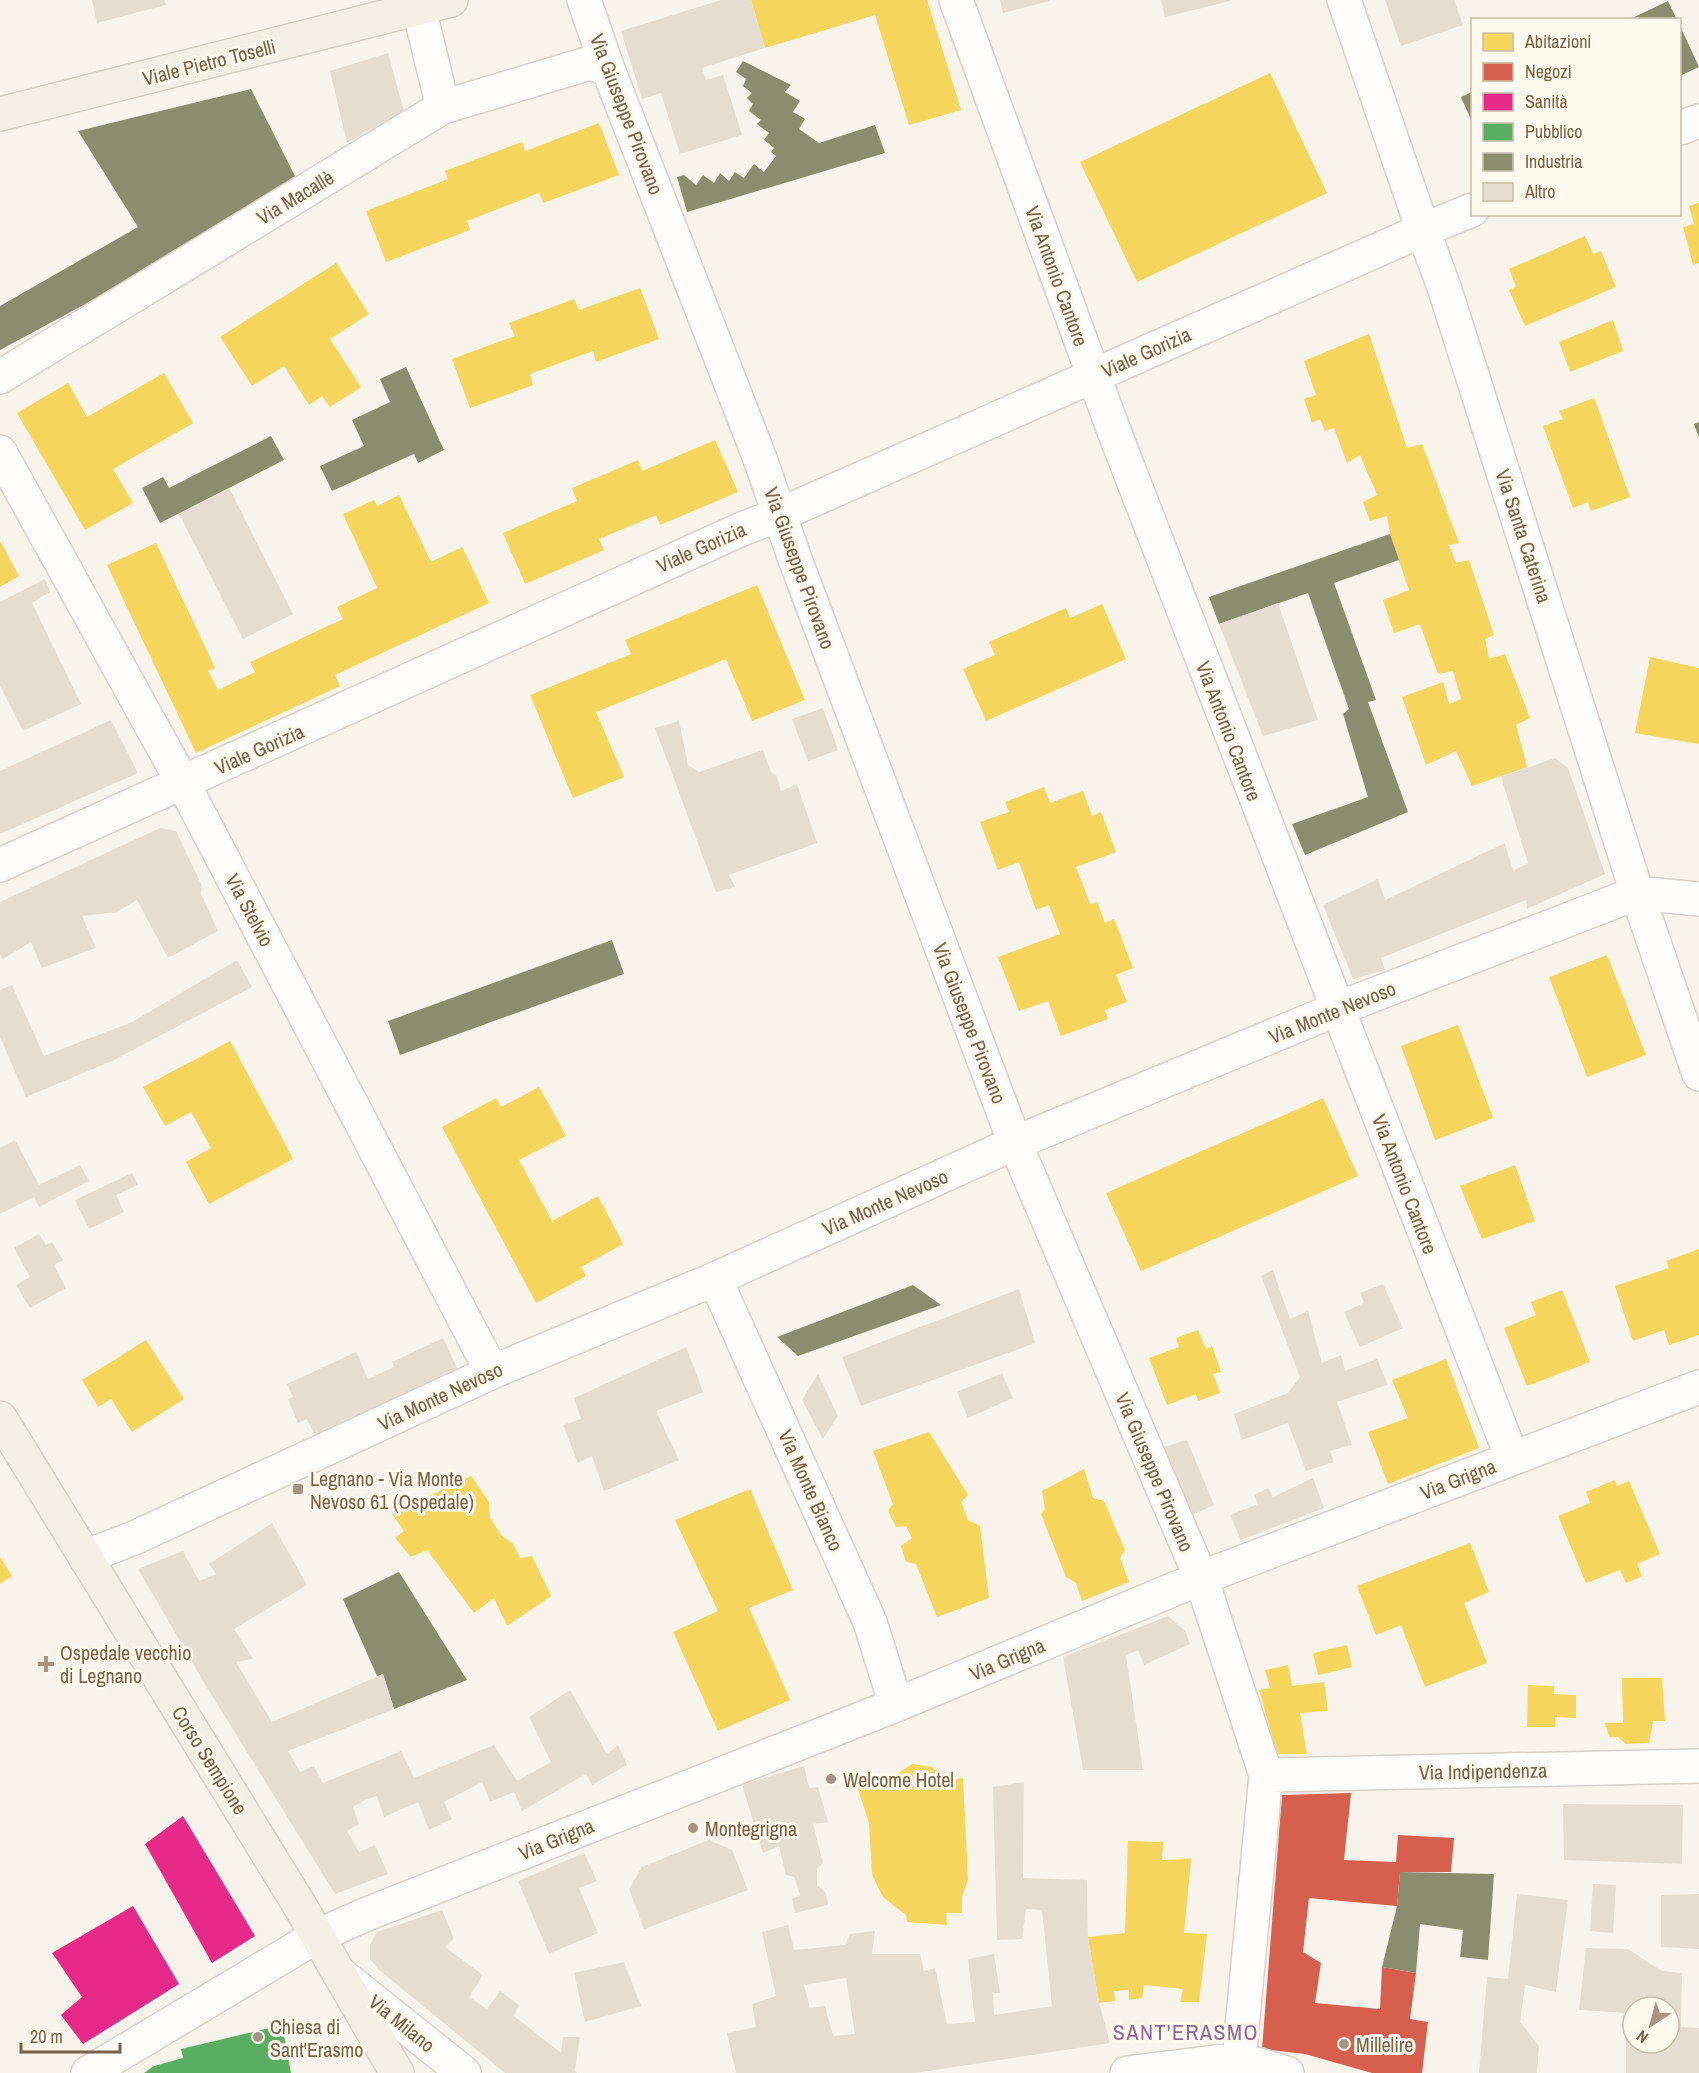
<svg xmlns="http://www.w3.org/2000/svg" width="1699" height="2073" font-family="'Archivo Narrow',sans-serif">
	<style>
		.homes { fill: #f6d55c }
		.shops { fill: #d6604d }
		.health { fill: #e7298a }
		.public { fill: #5aae61 }
		.industry { fill: #8c8c6e }
		.building { fill: #e5ddd2; fill-rule: evenodd }
		.lines { fill: none; stroke-linecap: round; stroke-linejoin: round }
		.minor-casing { stroke: #d7d1c9; stroke-width: 36 }
		.major-casing { stroke: #d7cfc5; stroke-width: 36 }
		.minor { stroke: #fefdfc; stroke-width: 33 }
		.major { stroke: #f3efe5; stroke-width: 33 }
		.poi-dot { fill: #a59481; stroke: #fffaed; stroke-width: 2 }
		.labels { text-anchor: middle; dominant-baseline: central; stroke-width: 6; stroke-linejoin: round; paint-order: stroke }
		.street-label { font-size: 20px; fill: #796048; stroke: #fffaed }
		.poi-label { font-size: 20px; fill: #796048; stroke: #fffaed; text-anchor: start }
		.quarter-label { font-size: 22px; letter-spacing: 1.5px; fill: #91639d; stroke: #fffaed }
	</style>
	<rect width="100%" height="100%" fill="#f8f4eb"/>
	<path class="homes" d="M751,0H927L961,110L909,125L875,15L765,48Z
		M1270,73L1327,193L1137,282L1080,162Z
		M599,123L619,175L543,203L539,193L467,221L470,230L386,262L366,211L448,179L445,171L522,142L525,151Z
		M1699,203V263L1693,265L1683,227L1694,224L1689,206Z
		M1585,236L1593,254L1601,251L1616,287L1525,326L1509,290L1516,287L1509,269Z
		M336,263L369,314L330,339L361,387L330,407L322,396L309,405L284,366L252,386L220,337Z
		M640,288L659,339L596,362L593,351L530,374L533,385L470,408L452,359L515,336L509,323L574,299L579,310Z
		M1613,320L1623,351L1570,372L1559,342Z
		M1369,334L1407,448L1422,444L1459,543L1449,545L1456,563L1469,560L1494,635L1485,639L1489,659L1505,654L1530,718L1516,725L1527,767L1472,786L1456,751L1426,765L1402,697L1443,682L1449,704L1461,699L1453,671L1438,674L1420,624L1394,633L1383,600L1409,590L1390,534L1387,516L1370,521L1363,502L1377,495L1360,455L1347,463L1334,428L1325,431L1320,419L1312,423L1304,399L1316,395L1304,361Z
		M164,373L193,423L113,469L133,503L85,530L17,413L68,383L87,417Z
		M1594,398L1630,497L1591,511L1588,502L1573,508L1543,426L1563,419L1559,411Z
		M715,440L738,492L660,525L656,515L599,539L604,550L525,584L503,533L577,501L572,488L638,460L642,471Z
		M399,495L431,562L462,547L489,603L335,675L340,686L196,753L107,565L156,543L215,668L208,671L218,690L255,672L250,662L343,619L337,607L377,588L343,514L374,500L377,506Z
		M0,541L19,576L0,587Z
		M757,585L805,700L752,721L726,659L596,712L624,777L573,798L530,695L631,654L625,640Z
		M1102,604L1126,659L986,721L963,669L995,655L989,642L1066,608L1070,618Z
		M1650,657L1699,668V744L1635,733Z
		M1044,787L1050,803L1083,791L1092,816L1101,812L1116,852L1076,867L1090,904L1097,902L1105,923L1114,919L1133,968L1116,975L1127,1002L1105,1010L1108,1019L1061,1036L1048,1001L1019,1011L998,957L1060,934L1049,905L1036,910L1019,862L998,870L980,822L1009,812L1005,802Z
		M1607,955L1646,1055L1587,1077L1549,977Z
		M1458,1025L1493,1118L1435,1140L1401,1046Z
		M230,1041L293,1159L209,1204L186,1162L211,1148L191,1112L165,1126L143,1087Z
		M539,1087L566,1136L519,1160L552,1221L598,1196L623,1244L581,1267L586,1276L536,1303L442,1127L496,1098L501,1107Z
		M1323,1098L1358,1176L1141,1271L1106,1193Z
		M1515,1165L1535,1221L1482,1239L1460,1186Z
		M1699,1249V1335L1669,1345L1664,1330L1633,1341L1615,1286L1669,1268L1666,1261Z
		M1562,1290L1590,1362L1527,1386L1504,1328L1536,1315L1531,1302Z
		M1198,1330L1206,1349L1212,1346L1221,1372L1213,1374L1220,1393L1198,1401L1196,1394L1167,1405L1149,1358L1179,1347L1176,1338Z
		M146,1340L184,1399L132,1432L111,1399L98,1407L82,1380Z
		M1446,1359L1479,1448L1388,1484L1368,1432L1408,1418L1392,1380Z
		M929,1432L968,1495L961,1502L968,1520L980,1526L989,1598L937,1617L916,1564L906,1562L901,1546L912,1538L906,1526L896,1527L888,1511L893,1504L873,1451Z
		M1084,1469L1093,1498L1104,1501L1125,1550L1120,1558L1129,1582L1082,1601L1076,1583L1066,1577L1041,1514L1045,1509L1042,1491Z
		M471,1476L489,1502L490,1518L501,1535L513,1544L520,1558L532,1556L551,1596L507,1626L494,1598L474,1613L427,1550L411,1557L395,1538L404,1531L392,1514Z
		M1615,1480L1617,1486L1629,1481L1660,1554L1637,1564L1642,1576L1626,1583L1620,1570L1586,1583L1558,1516L1590,1503L1586,1492Z
		M750,1489L793,1590L749,1608L790,1700L718,1731L673,1632L718,1611L675,1520Z
		M1470,1543L1489,1592L1464,1603L1487,1663L1425,1687L1401,1625L1376,1635L1357,1586Z
		M0,1557L12,1576L0,1584Z
		M1347,1645L1352,1667L1318,1675L1313,1653Z
		M1288,1665L1292,1686L1324,1682L1328,1711L1300,1713L1307,1754H1277L1259,1690L1270,1688L1265,1670Z
		M1622,1678H1662L1665,1721H1653L1649,1743L1626,1744L1618,1737H1609L1605,1723H1623Z
		M1528,1685L1554,1686V1694L1576,1695V1718L1555,1717V1727H1527Z
		M912,1764L932,1767L946,1781L963,1778L968,1879L962,1897V1913H946L947,1925L907,1922L906,1915L883,1897L872,1875L869,1823L856,1783L881,1775L892,1777Z
		M1128,1841L1163,1842L1162,1860L1191,1859L1184,1933L1207,1934L1199,2002H1180L1183,1989L1144,1985L1142,1998L1129,2000V1990L1114,1991L1115,2001L1099,2003L1088,1937L1125,1933Z"/>
	<path class="shops" d="M1351,1793L1344,1860L1396,1862L1398,1835L1454,1838L1451,1872H1400L1397,1906L1309,1898L1303,1952L1321,1963L1315,2003L1380,2009L1382,1967L1416,1973L1410,2019L1428,2022L1422,2073H1372L1305,2054L1262,2049L1282,1795Z"/>
	<path class="health" d="M183,1816L255,1936L212,1963L145,1844Z
		M133,1906L179,1984L83,2044L61,2015L82,1997L52,1953Z"/>
	<path class="public" d="M282,2025L291,2073H144L154,2066L183,2058L181,2049Z"/>
	<path class="industry" d="M1668,1L1677,20H1628Z
		M1680,26L1699,67L1680,76Z
		M743,61L791,85L785,92L800,101L793,112L805,119L799,129L819,143L875,125L885,153L687,212L677,177L684,175L696,185L703,175L714,183L720,173L729,181L735,172L744,178L754,164L764,172L776,156L771,152L774,148L764,140L769,133L757,124L761,120L749,111L753,104L747,98L752,93L743,86L746,79L736,72Z
		M251,89L296,178L93,300L0,350V306L138,227L78,131Z
		M1472,92V122L1461,97Z
		M406,367L444,450L418,463L414,454L332,491L320,466L364,446L352,420L390,402L380,379Z
		M1699,422V438L1694,424Z
		M271,436L284,460L160,523L142,488L163,477L169,488Z
		M1390,534L1399,560L1334,583L1376,700L1368,702L1408,812L1305,855L1292,824L1368,797L1343,714L1349,709L1308,593L1219,624L1209,597Z
		M612,940L624,974L400,1055L388,1021Z
		M913,1285L941,1305L798,1356L777,1337Z
		M399,1572L467,1680L394,1709L383,1674L377,1676L343,1599Z
		M1400,1872L1494,1874L1488,1960L1460,1957L1463,1930L1420,1924L1416,1973L1382,1967L1397,1906Z"/>
	<path class="building" d="M92,0H164L166,5L97,23Z
		M721,0H751L765,48L702,68L706,80L723,75L742,135L680,154L661,93L642,99L621,31Z
		M1000,0H1050V1L1003,13Z
		M1161,0H1229L1230,1L1165,17Z
		M1385,0H1454L1463,25L1401,46Z
		M388,53L404,111L347,143L330,71Z
		M229,488L293,614L243,639L179,514Z
		M45,579L50,592L32,603L81,704L23,731L0,686V602Z
		M1278,603L1318,720L1263,736L1219,624Z
		M823,708L838,750L808,761L792,719Z
		M111,720L138,773L0,834V771Z
		M679,721L688,765L699,772L763,750L771,772L777,776L781,791L797,784L817,843L729,875L735,887L716,892L655,728Z
		M1555,758L1568,768L1605,874L1527,909L1526,900L1381,958L1385,970L1353,979L1323,905L1378,879L1385,900L1505,843L1513,871L1528,863L1501,777Z
		M160,828L176,831L202,886L201,894L218,931L168,958L137,900L117,912L82,916L96,948L42,968L31,942L3,959L0,955V902Z
		M237,960L252,987L112,1061L26,1097L0,1037V990L12,985L44,1056L132,1022Z
		M15,1140L39,1185L80,1165L89,1181L39,1207L34,1197L0,1214V1148Z
		M132,1173L138,1185L116,1195L124,1212L89,1229L75,1200Z
		M39,1234L46,1245L52,1242L63,1260L54,1265L66,1288L30,1308L16,1285L30,1277L14,1248Z
		M1273,1270L1290,1319L1308,1311L1322,1363L1341,1355L1345,1371L1377,1359L1388,1385L1337,1402L1352,1445L1330,1451L1334,1462L1306,1471L1288,1423L1242,1440L1234,1414L1288,1393L1300,1377L1261,1276Z
		M1383,1284L1403,1328L1360,1347L1344,1312L1364,1303L1360,1293Z
		M1019,1289L1035,1343L861,1406L842,1357Z
		M443,1338L458,1370L315,1436L307,1419L298,1423L288,1399L293,1397L287,1384L356,1352L368,1379L394,1367L392,1362Z
		M686,1347L703,1392L656,1411L679,1460L604,1491L592,1456L578,1463L563,1425L581,1419L574,1398Z
		M1002,1373L1013,1398L968,1418L957,1392Z
		M818,1374L838,1416L823,1439L802,1400Z
		M1187,1440L1214,1505L1186,1518L1160,1448Z
		M1313,1478L1324,1508L1241,1540L1230,1515L1258,1504L1254,1495L1268,1488L1273,1497Z
		M272,1523L307,1585L234,1629L253,1659L236,1662L272,1722L383,1674L394,1709L288,1751L300,1772L314,1766L323,1783L401,1751L414,1778L494,1745L517,1781L551,1762L529,1717L570,1690L607,1754L618,1745L627,1765L592,1785L586,1774L522,1811L514,1792L490,1802L482,1782L444,1802L452,1819L429,1830L418,1802L384,1817L377,1796L365,1800L353,1807L359,1824L347,1831L359,1852L375,1845L388,1874L335,1894L206,1686L138,1569L183,1551L199,1581L216,1574L209,1564Z
		M1168,1616L1185,1631L1190,1644L1144,1665L1138,1650L1126,1655L1143,1770H1083L1063,1657Z
		M804,1766L809,1788L818,1787L828,1822L813,1824L823,1863L817,1869V1885L826,1893L828,1905L795,1913L792,1899L800,1895L794,1877L786,1875L779,1846L763,1853L742,1785Z
		M1024,1782L1023,1878L1087,1880L1088,1937L1099,2003L1110,2043L915,2073H736L727,2033L756,2027L752,2004L776,1996L762,1932L788,1925L794,1950L845,1945L850,1934L875,1931L872,1954H920L924,1971L935,1968L947,2024L975,2022L968,1959L994,1954L1000,1993H993L994,2015L1052,2006L1042,1910L1026,1909L1022,1939L997,1940L993,1787ZM846,1978L855,2034L833,2036L825,2006L810,2008L804,1985Z
		M1563,1804L1683,1805L1682,1864L1564,1860Z
		M709,1840L732,1850L748,1890L644,1929L629,1889L642,1867Z
		M584,1853L597,1881L579,1888L598,1933L549,1954L518,1881Z
		M1593,1884L1616,1885L1613,1933L1590,1931Z
		M1517,1894L1568,1900L1556,1992L1525,1985L1520,2022L1539,2046L1537,2073H1479L1487,1977L1508,1979Z
		M1699,1894V1949L1661,1947V1895Z
		M442,1910L454,1939L445,1947L483,1975L469,1997L487,2009L500,1991L519,2005L514,2016L561,2053L563,2037H580L575,2070L577,2073H505L379,1970L370,1959V1945L377,1932Z
		M1586,1948L1628,1949L1662,1971L1682,1973L1681,2027L1699,2028V2073H1626V2013L1579,2010ZM1633,2007H1669V2043H1633Z
		M624,1962L641,2006L585,2022L574,1973Z"/>
	<g class="lines">
		<defs>
			<path id="minor" d="M584,0L608,69L759,456L795,559L1015,1143L1201,1578L1266,1775L1239,2059
				M956,0L1114,431L1512,1458
				M1344,0L1423,230L1445,290L1637,893L1699,1074
				M419,9L443,107
				M1680,128L1699,121
				M0,377L443,107L590,63L608,69
				M0,452L183,783L492,1372
				M0,865L742,529L781,514L1423,230L1472,210
				M715,1279L870,1622L896,1705
				M85,1557L134,1538L492,1372L715,1279L1015,1143L1337,1009L1637,893L1699,899
				M1266,1775L1699,1766
				M339,1973L464,2073
				M88,2073L317,1936L367,1914L896,1705L1201,1578L1699,1387
				M1127,2073L1239,2059L1287,2073"/>
			<path id="major" d="M0,114L451,0
				M0,1418L300,1906L397,2073"/>
		</defs>
		<use href="#minor" class="minor-casing"/>
		<use href="#major" class="major-casing"/>
		<use href="#minor" class="minor"/>
		<use href="#major" class="major"/>
	</g>
	<g class="poi-dot">
		<rect x="292" y="1483" width="12" height="12" rx="3"/>
		<path d="M43 1655h6v6h6v6h-6v6h-6v-6h-6v-6h6z"/>
		<circle cx="831" cy="1779" r="6"/>
		<circle cx="693" cy="1828" r="6"/>
		<circle cx="258" cy="2037" r="6"/>
		<circle cx="1344" cy="2044" r="6"/>
	</g>
	<g class="labels">
		<g class="street-label">
			<text transform="translate(209 62) rotate(-14)">Viale Pietro Toselli</text>
			<text transform="translate(627 114) rotate(69)">Via Giuseppe Pirovano</text>
			<text transform="translate(295 197) rotate(-31)">Via Macallè</text>
			<text transform="translate(1057 276) rotate(70)">Via Antonio Cantore</text>
			<text transform="translate(1146 352) rotate(-24)">Viale Gorizia</text>
			<text transform="translate(1524 536) rotate(72)">Via Santa Caterina</text>
			<text transform="translate(701 547) rotate(-24)">Viale Gorizia</text>
			<text transform="translate(800 568) rotate(70)">Via Giuseppe Pirovano</text>
			<text transform="translate(1229 731) rotate(69)">Via Antonio Cantore</text>
			<text transform="translate(259 749) rotate(-24)">Viale Gorizia</text>
			<text transform="translate(250 910) rotate(62)">Via Stelvio</text>
			<text transform="translate(1332 1012) rotate(-22)">Via Monte Nevoso</text>
			<text transform="translate(970 1023) rotate(69)">Via Giuseppe Pirovano</text>
			<text transform="translate(1405 1184) rotate(69)">Via Antonio Cantore</text>
			<text transform="translate(885 1202) rotate(-24)">Via Monte Nevoso</text>
			<text transform="translate(440 1396) rotate(-25)">Via Monte Nevoso</text>
			<text transform="translate(1155 1472) rotate(67)">Via Giuseppe Pirovano</text>
			<text transform="translate(1458 1479) rotate(-21)">Via Grigna</text>
			<text transform="translate(811 1490) rotate(66)">Via Monte Bianco</text>
			<text transform="translate(1007 1659) rotate(-23)">Via Grigna</text>
			<text transform="translate(210 1760) rotate(58)">Corso Sempione</text>
			<text transform="translate(1483 1771) rotate(-1)">Via Indipendenza</text>
			<text transform="translate(556 1839) rotate(-22)">Via Grigna</text>
			<text transform="translate(402 2023) rotate(39)">Via Milano</text>
		</g>
		<g class="poi-label">
			<text x="310" y="1478">Legnano - Via Monte<tspan x="310" dy="23">Nevoso 61 (Ospedale)</tspan></text>
			<text x="60" y="1652">Ospedale vecchio<tspan x="60" dy="23">di Legnano</tspan></text>
			<text x="843" y="1779">Welcome Hotel</text>
			<text x="705" y="1828">Montegrigna</text>
			<text x="270" y="2026">Chiesa di<tspan x="270" dy="23">Sant'Erasmo</tspan></text>
			<text x="1356" y="2044">Millelire</text>
		</g>
		<g class="quarter-label">
			<text x="1186" y="2032">SANT'ERASMO</text>
		</g>
	</g>
	<rect x="1471" y="18" width="210" height="198" fill="#fffaed" stroke="#c9bcab" stroke-width="1.5"/>
	<rect x="1483" y="33" width="30" height="18" fill="#f6d55c" stroke="#c9bcab" stroke-width="1.5"/>
	<text x="1525" y="48" font-size="18" fill="#796048">Abitazioni</text>
	<rect x="1483" y="63" width="30" height="18" fill="#d6604d" stroke="#c9bcab" stroke-width="1.5"/>
	<text x="1525" y="78" font-size="18" fill="#796048">Negozi</text>
	<rect x="1483" y="93" width="30" height="18" fill="#e7298a" stroke="#c9bcab" stroke-width="1.5"/>
	<text x="1525" y="108" font-size="18" fill="#796048">Sanità</text>
	<rect x="1483" y="123" width="30" height="18" fill="#5aae61" stroke="#c9bcab" stroke-width="1.5"/>
	<text x="1525" y="138" font-size="18" fill="#796048">Pubblico</text>
	<rect x="1483" y="153" width="30" height="18" fill="#8c8c6e" stroke="#c9bcab" stroke-width="1.5"/>
	<text x="1525" y="168" font-size="18" fill="#796048">Industria</text>
	<rect x="1483" y="183" width="30" height="18" fill="#e5ddd2" stroke="#c9bcab" stroke-width="1.5"/>
	<text x="1525" y="198" font-size="18" fill="#796048">Altro</text>
	<g transform="translate(1651 2025) rotate(216)"><circle r="28" fill="#fffaed" stroke="#c9bcab" stroke-width="1.5"/>
	<path d="M0-4.5L10 22L0 15L-10 22Z" fill="#a59481"/>
	<text y="-9" font-size="16" font-weight="bold" text-anchor="middle" fill="#796048">N</text>
	</g>
	<path d="M21 2043v9h99v-9" fill="none" stroke="#796048" stroke-width="3"/>
	<text x="30" y="2043" font-size="18" fill="#796048" stroke="#fffaed" stroke-width="4.5" paint-order="stroke">20 m</text>
</svg>
